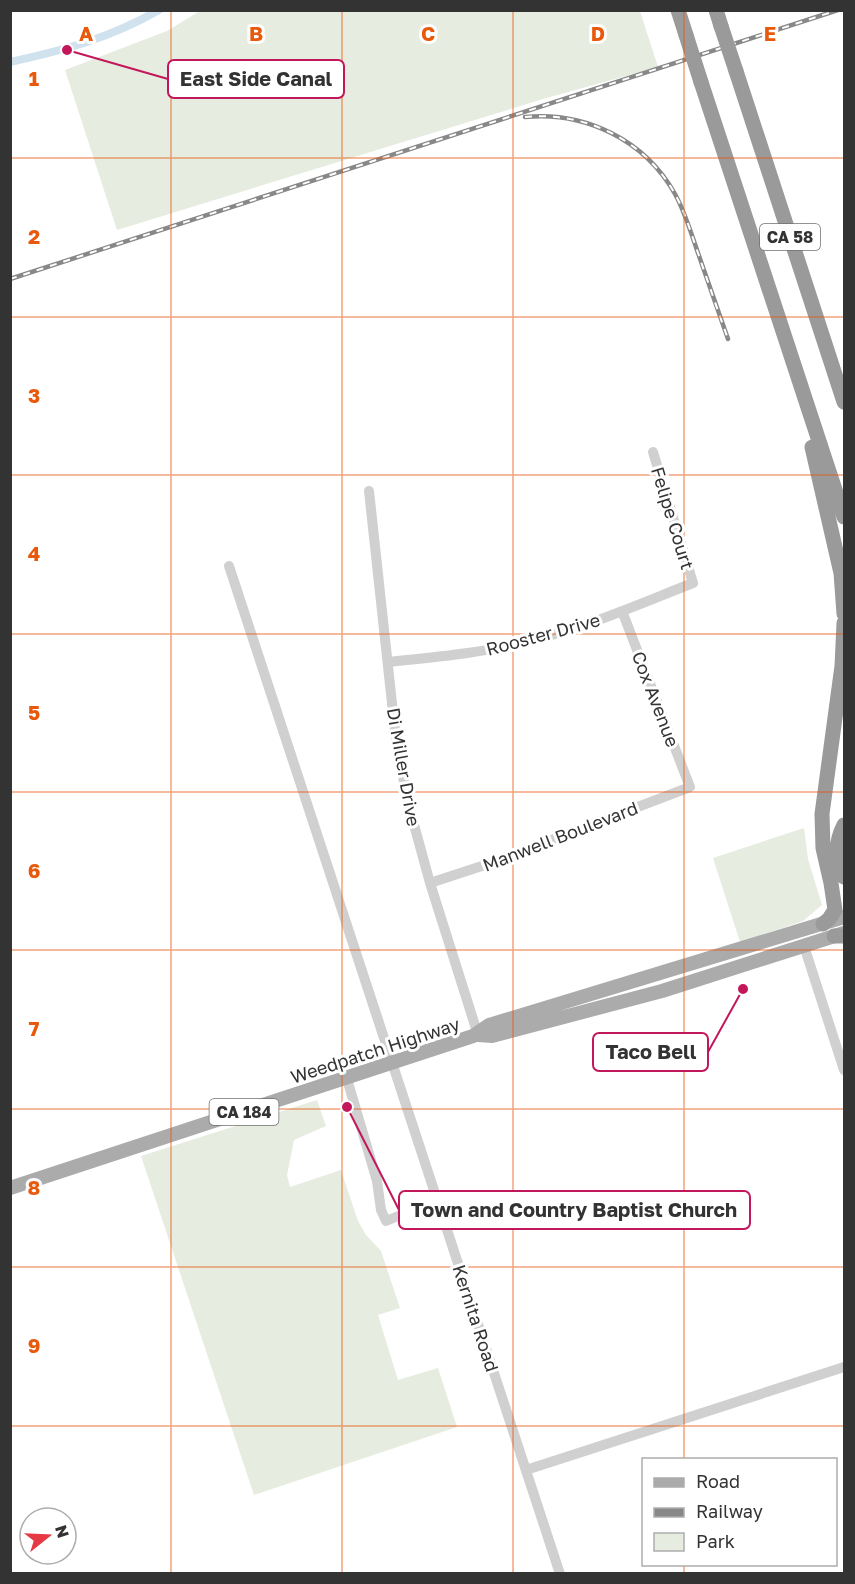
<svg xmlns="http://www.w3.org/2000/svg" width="855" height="1584" font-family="'Golos Text',sans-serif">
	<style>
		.green { fill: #e6ecdf }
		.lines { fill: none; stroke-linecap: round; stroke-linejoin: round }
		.canal { stroke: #cfe2ee; stroke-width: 8 }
		.minor { stroke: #d0d0d0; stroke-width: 10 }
		.major { stroke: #ababab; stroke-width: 14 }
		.highway { stroke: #9a9a9a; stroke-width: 15 }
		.rail-casing { stroke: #888; stroke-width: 4.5 }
		.rail { stroke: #fff; stroke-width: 2; stroke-dasharray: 7; stroke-linecap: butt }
		.highway-bridge { stroke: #9a9a9a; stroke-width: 15 }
		.grid { fill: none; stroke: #e8590c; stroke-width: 1.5; stroke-opacity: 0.55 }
		.labels { text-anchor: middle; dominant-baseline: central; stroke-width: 6; stroke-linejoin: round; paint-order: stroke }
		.shield { fill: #fff; stroke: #707070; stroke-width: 1.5 }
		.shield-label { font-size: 16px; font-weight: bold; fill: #333 }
		.street-label { font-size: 18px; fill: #333; stroke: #fff }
		.grid-label { font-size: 20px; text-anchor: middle; font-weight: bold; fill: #e8590c; stroke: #fff; stroke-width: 6; stroke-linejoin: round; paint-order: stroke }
		.leader { fill: none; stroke: #c2185b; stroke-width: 2 }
		.callout-dot { fill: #c2185b; stroke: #fff; stroke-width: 2 }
		.callout { fill: #fff; stroke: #c2185b; stroke-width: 2 }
		.callout-label { font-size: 20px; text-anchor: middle; font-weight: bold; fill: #333 }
	</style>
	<rect width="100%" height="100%" fill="#fff"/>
	<path class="green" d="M200,11H640L658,67L543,99L117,230L65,70L167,31Z
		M804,828L808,859L822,905L803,921L740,942L713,858Z
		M317,1100L326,1126L294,1140L287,1175L290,1187L341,1170L358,1221L366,1235L381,1251L400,1308L378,1315L398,1380L438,1368L457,1427L254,1495L141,1156Z"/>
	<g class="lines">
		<path class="canal" d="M10,62C65,50 110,38 159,10"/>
		<path class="minor" d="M369,491L395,731L407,799L430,883L478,1035
			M229,566L560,1574
			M388,662C435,657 483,653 529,641C585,628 639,604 693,583L653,452
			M430,883L491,863L690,787L622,611
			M804,946L844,1070
			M347,1079L377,1181L381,1210L386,1221L437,1200
			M526,1470L844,1367"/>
		<path class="major" d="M478,1035L492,1036L662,991L844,933
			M10,1188L473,1036L489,1025L844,917"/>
		<path class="highway" d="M678,10L686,35
			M716,10L721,26
			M736,71L844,402
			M701,82L844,517
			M812,447L841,573L844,614
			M844,825C835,842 835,861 844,877
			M823,924L829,919L835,910L831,883L823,848L822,814L842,666L844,623
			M834,936H844"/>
		<defs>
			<path id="rail" d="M525,117C585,111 645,140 675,194C685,212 691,233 698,253C708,282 718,311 728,339
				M10,279L838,10"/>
		</defs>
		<use href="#rail" class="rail-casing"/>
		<use href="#rail" class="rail"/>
		<path class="highway-bridge" d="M721,26L736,71
			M686,35L701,82"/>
	</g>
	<path class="grid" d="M171,10V1574M342,10V1574M513,10V1574M684,10V1460M10,158H844M10,317H844M10,475H844M10,634H844M10,792H844M10,950H844M10,1109H844M10,1267H844M10,1426H844M684,1564V1574"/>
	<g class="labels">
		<g class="shield">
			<rect x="760" y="224" width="60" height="26" rx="4.5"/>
			<rect x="209.5" y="1099" width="69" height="26" rx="4.5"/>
		</g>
		<g class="shield-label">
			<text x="790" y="237">CA 58</text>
			<text x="244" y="1112">CA 184</text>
		</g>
		<g class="street-label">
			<text transform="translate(673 518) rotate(73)">Felipe Court</text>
			<text transform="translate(543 634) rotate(-15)">Rooster Drive</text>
			<text transform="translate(656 699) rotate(69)">Cox Avenue</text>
			<text transform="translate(404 767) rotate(80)">Di Miller Drive</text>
			<text transform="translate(560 836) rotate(-21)">Manwell Boulevard</text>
			<text transform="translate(375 1050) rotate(-18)">Weedpatch Highway</text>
			<text transform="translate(476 1318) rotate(72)">Kernita Road</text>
		</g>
	</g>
	<g class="grid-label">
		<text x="86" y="41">A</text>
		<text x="256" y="41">B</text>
		<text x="428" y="41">C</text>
		<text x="598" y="41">D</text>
		<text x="770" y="41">E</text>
		<text x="34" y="86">1</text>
		<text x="34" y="244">2</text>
		<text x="34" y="403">3</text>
		<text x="34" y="561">4</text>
		<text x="34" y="720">5</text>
		<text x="34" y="878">6</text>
		<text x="34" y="1036">7</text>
		<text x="34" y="1195">8</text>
		<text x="34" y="1353">9</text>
	</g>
	<path class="leader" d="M67 50L168 79M743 989L708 1052M347 1107L399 1210"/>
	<g class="callout-dot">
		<circle cx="67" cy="50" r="6"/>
		<circle cx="743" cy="989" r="6"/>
		<circle cx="347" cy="1107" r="6"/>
	</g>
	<g class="callout">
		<rect x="168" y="60" width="176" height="38" rx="6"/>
		<rect x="593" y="1033" width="115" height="38" rx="6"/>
		<rect x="399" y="1191" width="351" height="38" rx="6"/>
	</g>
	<g class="callout-label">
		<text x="256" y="86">East Side Canal</text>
		<text x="651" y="1059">Taco Bell</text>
		<text x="574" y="1217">Town and Country Baptist Church</text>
	</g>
	<rect width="855" height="1584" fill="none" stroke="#333333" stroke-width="24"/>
	<rect x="642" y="1458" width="195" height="108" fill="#ffffff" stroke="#adadad" stroke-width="1.5"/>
	<rect x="654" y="1478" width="30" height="9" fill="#ababab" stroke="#adadad" stroke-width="1.5"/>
	<text x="696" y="1488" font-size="18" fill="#333333">Road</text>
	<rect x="654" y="1508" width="30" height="9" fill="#888888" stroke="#adadad" stroke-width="1.5"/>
	<text x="696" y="1518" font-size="18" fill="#333333">Railway</text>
	<rect x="654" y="1533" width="30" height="18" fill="#e6ecdf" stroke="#adadad" stroke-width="1.5"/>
	<text x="696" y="1548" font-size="18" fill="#333333">Park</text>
	<g transform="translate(48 1536) rotate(72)"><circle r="28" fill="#ffffff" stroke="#adadad" stroke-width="1.5"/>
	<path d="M0-4.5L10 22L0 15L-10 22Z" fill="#e63946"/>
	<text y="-9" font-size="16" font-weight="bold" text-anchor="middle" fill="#333333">N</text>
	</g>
</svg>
